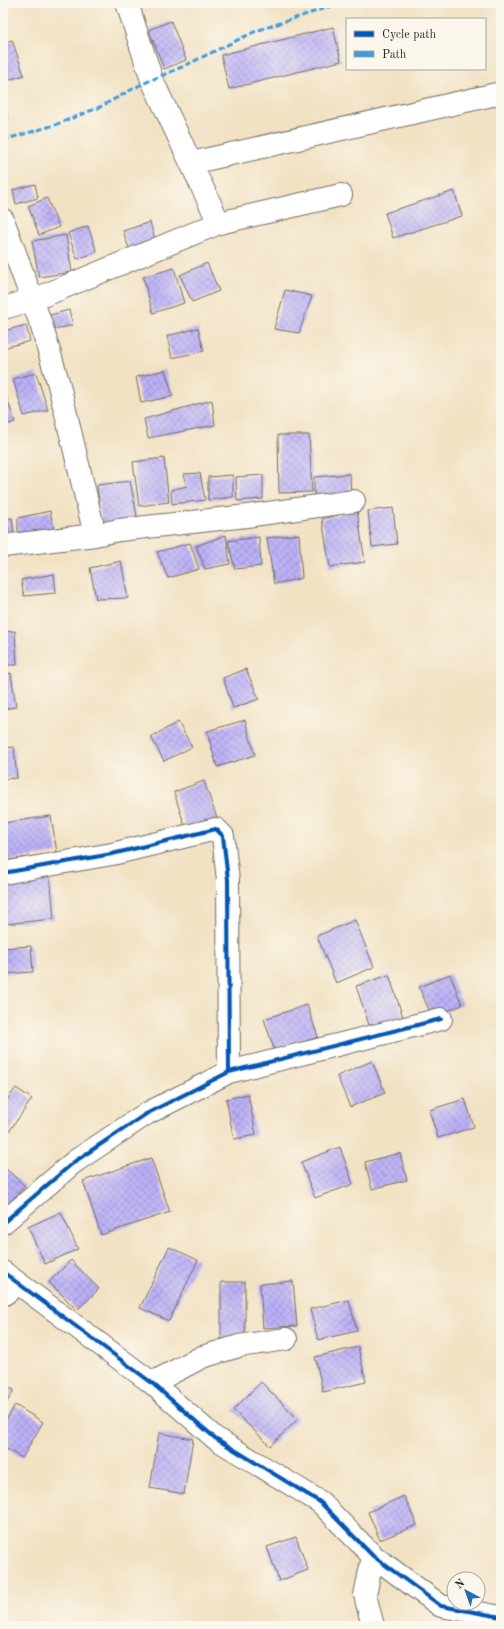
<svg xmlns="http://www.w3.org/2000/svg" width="504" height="1629" font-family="'Old Standard TT',serif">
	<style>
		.building { fill: url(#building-cross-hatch) }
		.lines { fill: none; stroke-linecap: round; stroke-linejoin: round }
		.minor-casing { stroke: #716b61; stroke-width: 24 }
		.minor { stroke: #fff; stroke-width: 22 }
		.quiet { stroke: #3d9ce1; stroke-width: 3; stroke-dasharray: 6 3; stroke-linecap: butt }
		.cycleway-casing { stroke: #fbf7ec; stroke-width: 6 }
		.cycleway { stroke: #0057b8; stroke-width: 4 }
	</style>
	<defs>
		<pattern id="building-cross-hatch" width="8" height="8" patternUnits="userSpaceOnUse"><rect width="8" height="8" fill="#bcb1f8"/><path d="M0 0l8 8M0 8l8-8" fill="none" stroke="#9990c9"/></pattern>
	</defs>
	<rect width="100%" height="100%" fill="#fbf7ec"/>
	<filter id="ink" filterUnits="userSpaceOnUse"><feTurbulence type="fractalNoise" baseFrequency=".025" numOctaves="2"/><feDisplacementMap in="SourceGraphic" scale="8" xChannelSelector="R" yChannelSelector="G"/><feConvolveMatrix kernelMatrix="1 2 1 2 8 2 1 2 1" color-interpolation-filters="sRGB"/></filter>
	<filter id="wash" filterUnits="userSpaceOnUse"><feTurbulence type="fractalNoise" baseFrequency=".012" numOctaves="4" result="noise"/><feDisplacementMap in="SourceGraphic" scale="16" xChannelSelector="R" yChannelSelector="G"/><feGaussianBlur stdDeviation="0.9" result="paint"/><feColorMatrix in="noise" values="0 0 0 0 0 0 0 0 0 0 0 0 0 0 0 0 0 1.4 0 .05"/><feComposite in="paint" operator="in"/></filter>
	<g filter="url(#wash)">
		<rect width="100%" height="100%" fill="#f2e2c4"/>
		<g id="blocks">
			<path class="building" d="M171,21L186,60L164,69L149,30Z
				M333,27L341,61L229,89L221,55Z
				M12,40L24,75L3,82V43Z
				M3,104L8,119L3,120Z
				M35,184L38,198L16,204L13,190Z
				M454,191L462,216L393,238L385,213Z
				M47,198L59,227L39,235L28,206Z
				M150,222L156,243L130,251L123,231Z
				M88,226L97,252L77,259L68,233Z
				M66,235L72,272L39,277L32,241Z
				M207,263L219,291L192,302L180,275Z
				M174,268L184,303L153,313L143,277Z
				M285,290L312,296L299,333L274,329Z
				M69,310L73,325L54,330L50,315Z
				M26,325L30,341L3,348V331Z
				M198,328L204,351L172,358L167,336Z
				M165,370L173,396L141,403L136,377Z
				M36,373L48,410L24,416L13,379Z
				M3,387L15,422L3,426Z
				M212,400L215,425L148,438L144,419Z
				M278,435H309L312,492L279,493Z
				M164,458L169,502L139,506L133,462Z
				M200,473L205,500L172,504L171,490L187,486L184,474Z
				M350,474L351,496L314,497V477Z
				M233,475V497L208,500V477Z
				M263,475V499L237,501L236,477Z
				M130,481L138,521L102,525L97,485Z
				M393,508L397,544L372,547L368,511Z
				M357,510L365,562L330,567L322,519Z
				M50,511L54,530L18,535V518Z
				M12,518L15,540L3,542V519Z
				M299,534L302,578L274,584L267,538Z
				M226,535L230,564L205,569L196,546Z
				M259,537L261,566L235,569L228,541Z
				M190,543L199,569L168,578L157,552Z
				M121,561L128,598L96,599L90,568Z
				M54,574L56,593L24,596L21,580Z
				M3,575L6,594L3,595Z
				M15,631L17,665H3V632Z
				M246,669L259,699L233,708L223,678Z
				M11,673L16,707L3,709V675Z
				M245,720L255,755L217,767L207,731Z
				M178,722L192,747L164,761L151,737Z
				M14,747L17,778L3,779V748Z
				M204,781L219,824L187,833L174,792Z
				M51,816L57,853L3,861V823Z
				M50,874L54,919L4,924L3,879Z
				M355,920L374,967L336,983L317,936Z
				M31,946L33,972L3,974V948Z
				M450,974L462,1005L432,1017L419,987Z
				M389,975L403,1017L370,1028L356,986Z
				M307,1005L318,1037L275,1052L264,1019Z
				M372,1061L385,1093L350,1107L337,1076Z
				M16,1088L32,1099L3,1140V1105Z
				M248,1094L256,1135L234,1139L226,1099Z
				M465,1099L474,1127L438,1138L429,1110Z
				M340,1147L353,1184L315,1198L301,1162Z
				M400,1153L407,1180L372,1189L365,1162Z
				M151,1158L170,1212L101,1235L83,1181Z
				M3,1166L25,1186L3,1210Z
				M61,1212L78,1249L45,1264L28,1227Z
				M169,1247L198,1260L169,1321L140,1308Z
				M71,1260L99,1289L77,1310L49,1282Z
				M293,1281L297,1326L263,1328L260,1284Z
				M221,1282H245V1338L221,1339Z
				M349,1300L357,1331L318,1340L310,1309Z
				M358,1347L366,1382L323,1392L315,1357Z
				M261,1382L298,1419L270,1446L233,1410Z
				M3,1384L14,1390L3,1409Z
				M15,1405L43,1422L22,1458L3,1447V1425Z
				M159,1433L193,1439L184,1494L150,1488Z
				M404,1496L417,1525L380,1540L368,1512Z
				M296,1537L308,1570L279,1581L267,1547Z"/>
		</g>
	</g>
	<g filter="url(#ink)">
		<use href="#blocks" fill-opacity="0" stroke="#716b61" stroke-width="1"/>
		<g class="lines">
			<defs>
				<path id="minor" d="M127,3L152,80L219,223
					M191,163L501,93
					M3,220L41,324L59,385L95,535
					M3,308L33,300L219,223L341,195
					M3,546L95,535L119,530L247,516L354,501
					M3,873L112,854L216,829L223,836L228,880L229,1072
					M3,1223L74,1162L146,1114L229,1072L441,1019
					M3,1272L152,1383L215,1438L320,1502L373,1556L441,1606L501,1617
					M3,1295L18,1284
					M152,1383L202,1357L239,1346L286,1339
					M373,1556L365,1595L373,1626"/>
			</defs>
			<use href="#minor" class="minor-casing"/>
			<use href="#minor" class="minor"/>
			<path class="quiet" d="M3,140L55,125L100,107L142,84L182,67L256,31L341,3"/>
			<defs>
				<path id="cycleway" d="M3,873L112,854L216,829L223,836L228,880L229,1072
					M3,1223L74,1162L146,1114L229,1072L441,1019
					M3,1272L152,1383L215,1438L320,1502L373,1556L441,1606L501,1617"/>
			</defs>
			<use href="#cycleway" class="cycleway-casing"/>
			<use href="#cycleway" class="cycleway"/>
		</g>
	</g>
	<rect width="504" height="1629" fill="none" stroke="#fbf7ec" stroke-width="16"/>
	<rect x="346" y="18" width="140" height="52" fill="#fbf7ec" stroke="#a8a59f"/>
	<rect x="354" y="31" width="20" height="6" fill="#0057b8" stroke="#a8a59f"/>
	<text x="382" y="38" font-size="12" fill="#2b2b2b">Cycle path</text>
	<rect x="354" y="51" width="20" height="6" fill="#3d9ce1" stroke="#a8a59f"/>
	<text x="382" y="58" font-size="12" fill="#2b2b2b">Path</text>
	<g transform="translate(466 1591) rotate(319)"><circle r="19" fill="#fbf7ec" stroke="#a8a59f"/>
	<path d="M0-3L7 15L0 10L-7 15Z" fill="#1f6fb2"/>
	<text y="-6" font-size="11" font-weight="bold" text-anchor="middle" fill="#2b2b2b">N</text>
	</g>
</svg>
